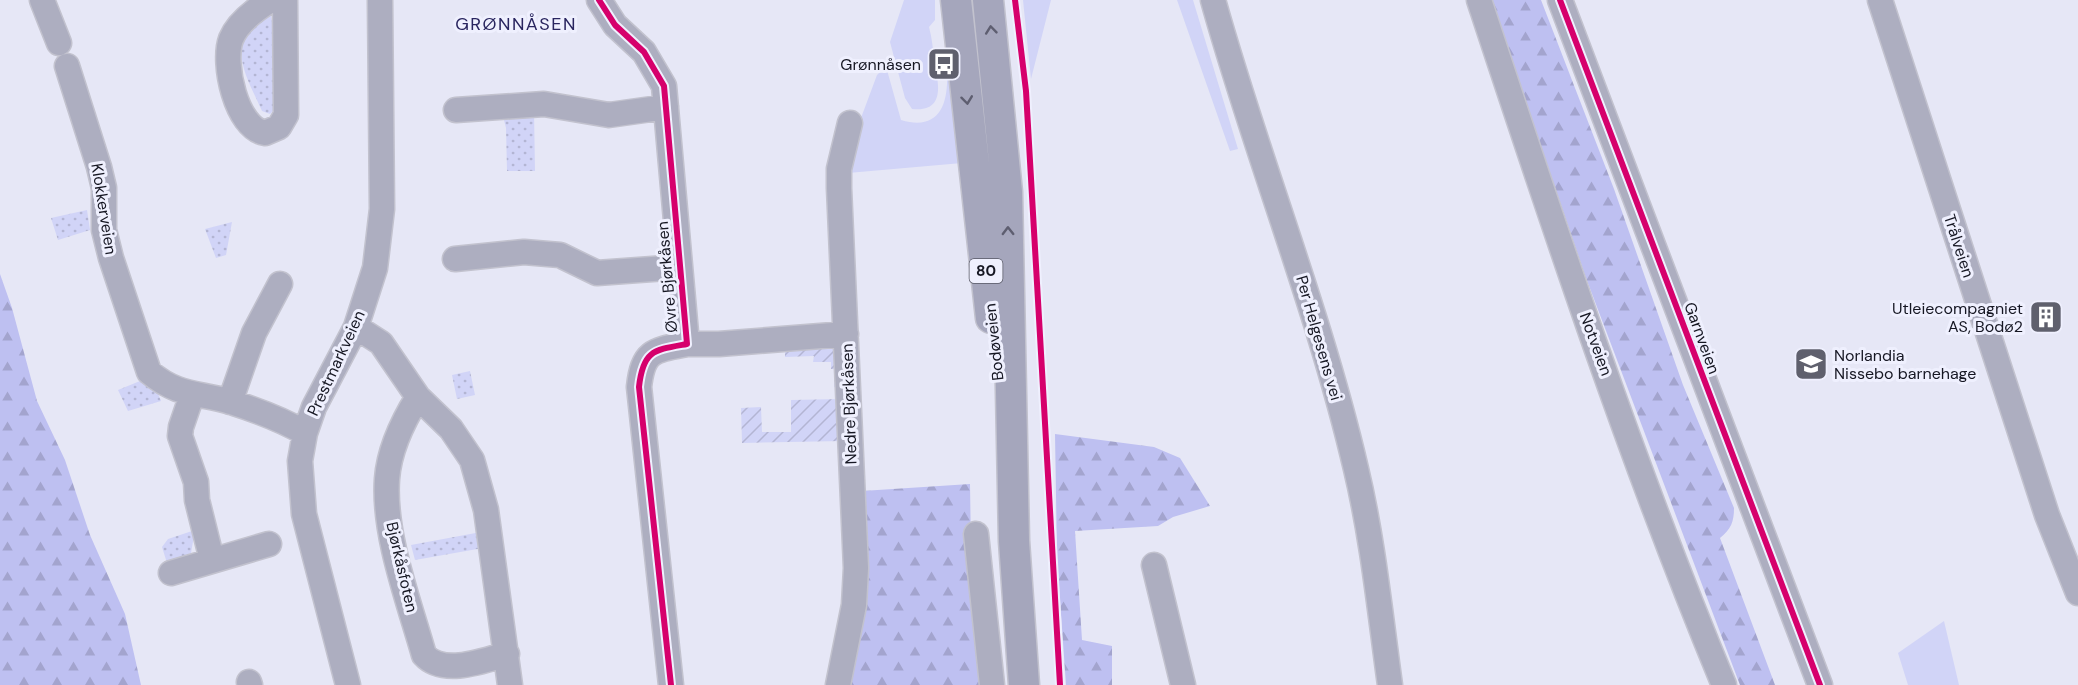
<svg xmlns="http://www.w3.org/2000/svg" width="2078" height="685" font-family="'DM Sans',sans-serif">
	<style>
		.grass { fill: #d1d4f7 }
		.forest { fill: url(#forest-firs) }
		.park { fill: url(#park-dots) }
		.garden { fill: url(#garden-furrows) }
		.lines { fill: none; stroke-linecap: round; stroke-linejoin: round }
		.minor-casing { stroke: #c2c2ce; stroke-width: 27 }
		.major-casing { stroke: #c2c2ce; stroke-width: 33 }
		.minor { stroke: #adaec0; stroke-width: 24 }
		.major { stroke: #a5a6bc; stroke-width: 30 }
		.cycleway-casing { stroke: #eff0fe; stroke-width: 10 }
		.cycleway { stroke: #d6006c; stroke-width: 6 }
		.oneway { stroke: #5e5e70 }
		.labels { text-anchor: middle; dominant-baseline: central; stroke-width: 6; stroke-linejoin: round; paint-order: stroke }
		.shield { fill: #eff0fe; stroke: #575865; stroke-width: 1.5 }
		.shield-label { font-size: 15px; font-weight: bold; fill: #161723 }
		.poi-label { font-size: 16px; fill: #161723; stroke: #eff0fe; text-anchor: end }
		.street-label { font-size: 16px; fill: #161723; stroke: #eff0fe }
		.neighbourhood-label { font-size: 18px; letter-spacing: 1.5px; fill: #29255f; stroke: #eff0fe }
	</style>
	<defs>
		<pattern id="forest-firs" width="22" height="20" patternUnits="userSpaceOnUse" patternTransform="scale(1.5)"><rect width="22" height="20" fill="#bec0f1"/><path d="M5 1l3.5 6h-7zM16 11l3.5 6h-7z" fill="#a3a4ce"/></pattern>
		<pattern id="park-dots" width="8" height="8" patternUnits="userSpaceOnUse" patternTransform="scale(1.5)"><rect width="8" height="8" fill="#d1d4f7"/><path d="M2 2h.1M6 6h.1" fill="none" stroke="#b3b5d3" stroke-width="1.8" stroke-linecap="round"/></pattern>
		<pattern id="garden-furrows" width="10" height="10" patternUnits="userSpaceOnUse" patternTransform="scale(1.5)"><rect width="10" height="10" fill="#d1d4f7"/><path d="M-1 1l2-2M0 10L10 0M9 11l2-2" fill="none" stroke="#b3b5d3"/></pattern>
	</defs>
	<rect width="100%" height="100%" fill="#e6e7f6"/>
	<path class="grass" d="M904,0H935V20L929,27C932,38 933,49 934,60C938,81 947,113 912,109L905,98L890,42Z
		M1023,0H1051L1031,79Z
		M1177,0H1193L1238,149L1230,151Z
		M883,69L887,70L901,120C937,131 948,107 947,76L956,103L962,163L848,173L858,126L877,75Z
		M1944,621L1959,685H1908L1898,653Z"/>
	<path class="forest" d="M1491,0H1541L1614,189L1683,385L1734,508C1734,522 1731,529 1720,538L1775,685H1740L1586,278Z
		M0,274L12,308L37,401L65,460L90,535L125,614L141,685H0Z
		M1055,434L1154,447L1180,458L1210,506L1173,517L1158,526L1075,531L1082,640L1112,646V685H1066L1057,557Z
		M970,484L971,550L985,685H849L862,491Z"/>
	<path class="park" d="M267,15H271L275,43L274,110L270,114L262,111C245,73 224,44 267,15Z
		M534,111L535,171H507L506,128L502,112Z
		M87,210L90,230L58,240L51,218Z
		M232,222L226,255L216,258L205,229Z
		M470,371L475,395L457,399L452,375Z
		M140,381L157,391L161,401L128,411L118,390Z
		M195,530L191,553L167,563L162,547L168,539Z
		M481,532L483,548L415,560L411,545Z"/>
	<path class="garden" d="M836,345L841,387H834L835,369H831V362H813L814,356L785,357V347Z
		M841,399L843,441L742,443L741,408L761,407L762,432H791V400Z"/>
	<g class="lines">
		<defs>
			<path id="minor" d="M42,0L59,43
				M271,0C256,9 238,22 231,39C222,63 236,128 265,133L279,127L286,115L285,0
				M599,0L615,25L644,52L664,86L687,344C654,350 643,350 639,387L671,685
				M1213,0C1257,158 1319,310 1356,469C1373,540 1380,613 1390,685
				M1479,0C1555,230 1631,461 1724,685
				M1560,0L1820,685
				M1880,0L2047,515L2078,593
				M67,66L99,167L104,188V230L111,258L149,372C179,397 198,392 231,402C256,410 283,420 305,433
				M456,110L544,104L609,115L666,107
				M455,259L524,252L560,255L597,273L680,267
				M356,327L381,343L418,397L451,429L472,460L486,510L510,685
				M687,344H719L846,334
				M192,395L181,427L180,436L196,482L197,500L212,560
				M418,397C403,421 389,451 387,479C383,534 409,602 424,655C443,676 483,661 507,654
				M230,402L254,333L280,284
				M976,534L992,685
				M1154,565L1183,685
				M171,573L269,544
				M249,682L250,685
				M348,685L304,514L300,461L305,433L314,407L356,327L375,268L382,209L380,0
				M838,685L854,605L856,568L839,188V169L850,123"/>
			<path id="major" d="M956,0L991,318
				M988,0L1007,192L1014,541L1024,685"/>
		</defs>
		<use href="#minor" class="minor-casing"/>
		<use href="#major" class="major-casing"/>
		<use href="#minor" class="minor"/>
		<use href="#major" class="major"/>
		<defs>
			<path id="cycleway" d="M599,0L615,25L644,52L664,86L687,344C654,350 643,350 639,387L671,685
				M1015,0L1026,91L1060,685
				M1560,0L1820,685"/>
		</defs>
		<use href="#cycleway" class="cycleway-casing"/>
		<use href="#cycleway" class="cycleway"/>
	</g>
	<defs><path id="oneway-chevron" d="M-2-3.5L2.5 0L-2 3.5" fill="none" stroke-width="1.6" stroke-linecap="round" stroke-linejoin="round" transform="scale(1.5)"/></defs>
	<g class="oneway">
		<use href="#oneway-chevron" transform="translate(991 30) rotate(-96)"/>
		<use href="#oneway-chevron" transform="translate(967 100) rotate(83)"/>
		<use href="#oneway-chevron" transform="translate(1008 231) rotate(-91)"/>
	</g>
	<defs>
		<symbol id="bus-square" viewBox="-11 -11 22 22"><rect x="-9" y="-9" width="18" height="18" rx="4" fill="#5f606d" stroke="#eff0fe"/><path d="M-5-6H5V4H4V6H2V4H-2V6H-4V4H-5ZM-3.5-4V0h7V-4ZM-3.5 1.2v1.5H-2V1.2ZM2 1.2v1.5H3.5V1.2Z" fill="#fff"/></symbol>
		<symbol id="building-square" viewBox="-11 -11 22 22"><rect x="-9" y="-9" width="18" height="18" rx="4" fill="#5f606d" stroke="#eff0fe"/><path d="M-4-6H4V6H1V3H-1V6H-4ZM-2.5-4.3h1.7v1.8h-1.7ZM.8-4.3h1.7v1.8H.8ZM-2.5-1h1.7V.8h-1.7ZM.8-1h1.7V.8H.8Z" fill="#fff"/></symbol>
		<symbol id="school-square" viewBox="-11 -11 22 22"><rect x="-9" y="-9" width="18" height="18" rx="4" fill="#5f606d" stroke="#eff0fe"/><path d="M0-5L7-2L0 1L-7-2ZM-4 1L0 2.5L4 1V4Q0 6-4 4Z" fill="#fff"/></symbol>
	</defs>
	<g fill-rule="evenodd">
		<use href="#bus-square" x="925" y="45" width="38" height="38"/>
		<use href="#building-square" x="2027" y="298" width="38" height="38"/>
		<use href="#school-square" x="1792" y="345" width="38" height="38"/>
	</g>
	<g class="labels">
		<rect class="shield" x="969.5" y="259" width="33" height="24" rx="4.5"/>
		<g class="shield-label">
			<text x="986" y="271">80</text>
		</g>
		<g class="poi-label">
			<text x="921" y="64">Grønnåsen</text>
			<text x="2023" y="308">Utleiecompagniet<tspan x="2023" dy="18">AS, Bodø2</tspan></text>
			<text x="1834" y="355" text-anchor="start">Norlandia<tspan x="1834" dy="18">Nissebo barnehage</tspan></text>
		</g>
		<g class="street-label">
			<text transform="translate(104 209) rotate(81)">Klokkerveien</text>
			<text transform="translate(1959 246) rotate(72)">Trålveien</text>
			<text transform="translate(667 277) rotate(-95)">Øvre Bjørkåsen</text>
			<text transform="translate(1319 338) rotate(74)">Per Helgesens vei</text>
			<text transform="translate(1702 338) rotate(70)">Garnveien</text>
			<text transform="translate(994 342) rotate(-96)">Bodøveien</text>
			<text transform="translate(1596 344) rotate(70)">Notveien</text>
			<text transform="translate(336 363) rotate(-65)">Prestmarkveien</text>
			<text transform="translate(849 404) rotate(-92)">Nedre Bjørkåsen</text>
			<text transform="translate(402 567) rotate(77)">Bjørkåsfoten</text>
		</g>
		<g class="neighbourhood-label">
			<text x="516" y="24">GRØNNÅSEN</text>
		</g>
	</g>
</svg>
